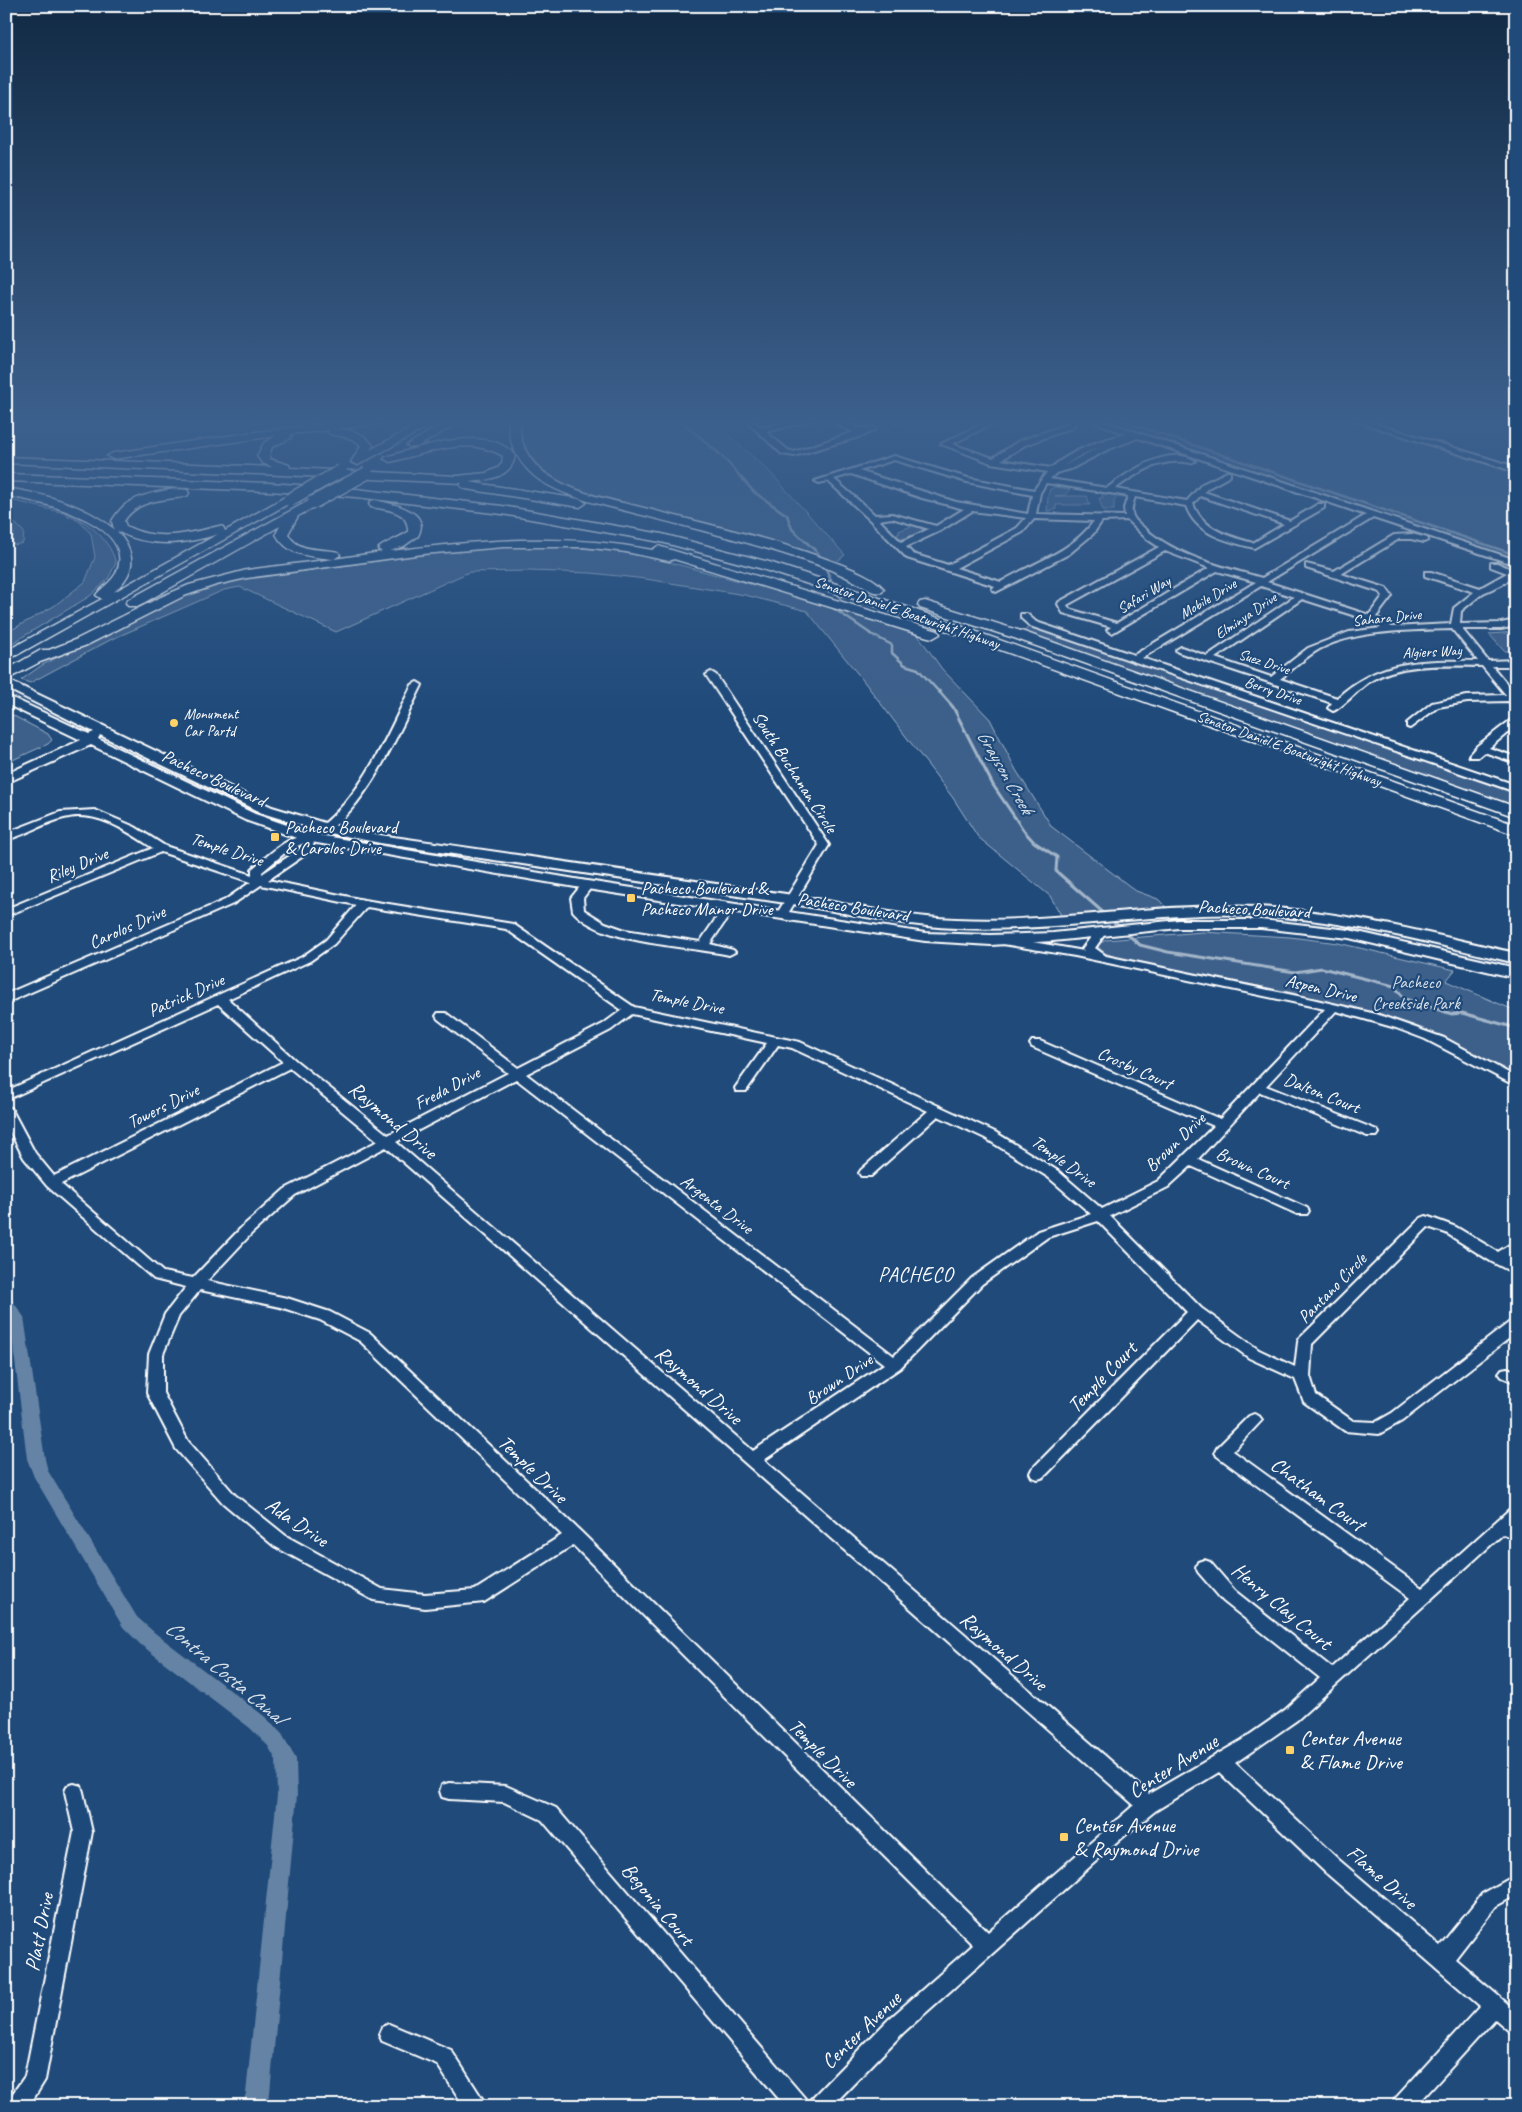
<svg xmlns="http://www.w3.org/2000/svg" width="1522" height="2112" font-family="Caveat,sans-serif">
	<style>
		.green { fill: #3c618b; stroke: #9eb0c5 }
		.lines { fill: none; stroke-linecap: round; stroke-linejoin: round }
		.stream-far1 { stroke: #a3b5c8; stroke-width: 2.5 }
		.stream { stroke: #a3b5c8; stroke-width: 3 }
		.canal { fill: #6583a4; fill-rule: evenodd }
		.minor-casing { stroke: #fff; stroke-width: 4 }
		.major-casing { stroke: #fff; stroke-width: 4 }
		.highway-casing { stroke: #fff; stroke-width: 3 }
		.minor { fill: #1f4a7a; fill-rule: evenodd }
		.major { fill: #1f4a7a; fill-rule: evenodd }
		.highway { fill: #1f4a7a; fill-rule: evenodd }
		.highway-bridge-casing { stroke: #fff; stroke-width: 15; stroke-linecap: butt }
		.highway-bridge { stroke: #1f4a7a; stroke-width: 12 }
		.poi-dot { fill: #ffd166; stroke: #1f4a7a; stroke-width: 2 }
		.labels { text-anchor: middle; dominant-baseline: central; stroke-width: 4.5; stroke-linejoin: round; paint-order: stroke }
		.far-street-label { font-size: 15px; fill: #fff; stroke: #1f4a7a }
		.far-poi-label { font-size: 15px; fill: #fff; stroke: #1f4a7a; text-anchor: start }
		.street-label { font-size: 18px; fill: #fff; stroke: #1f4a7a }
		.poi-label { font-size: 18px; fill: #fff; stroke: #1f4a7a; text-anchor: start }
		.park-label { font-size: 18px; fill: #d8dfe8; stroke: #1f4a7a }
		.water-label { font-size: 19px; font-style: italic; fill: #d8e0e8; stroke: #1f4a7a }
		.quarter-label { font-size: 20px; letter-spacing: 1px; fill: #fff; stroke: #1f4a7a }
		.near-street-label { font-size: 21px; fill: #fff; stroke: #1f4a7a }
		.near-poi-label { font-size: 21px; fill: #fff; stroke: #1f4a7a; text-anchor: start }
		.near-water-label { font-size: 22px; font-style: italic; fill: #d8e0e8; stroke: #1f4a7a }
	</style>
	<rect width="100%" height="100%" fill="#1f4a7a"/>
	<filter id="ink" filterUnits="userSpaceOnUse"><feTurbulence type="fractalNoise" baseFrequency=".02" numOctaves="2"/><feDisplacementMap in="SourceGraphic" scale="10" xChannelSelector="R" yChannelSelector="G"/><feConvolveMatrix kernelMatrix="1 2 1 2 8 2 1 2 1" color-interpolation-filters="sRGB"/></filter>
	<g filter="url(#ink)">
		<path class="green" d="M515,420H711L769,471L845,555L833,565L578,494L530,467Z
			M1093,420H1356L1516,470V563Z
			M1055,487L1070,489L1065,495L1055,496H1087L1090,505H1056V509L1047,511L1048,496L1050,489Z
			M1101,491L1124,496V498L1117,497L1114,501V510H1103L1099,498H1103Z
			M6,497C48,504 103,517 116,563L108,579L90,596L6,647V633L54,606L85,582L95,557L91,534L79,521L60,512L6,499Z
			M6,519L16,524L24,532L23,543L15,545L12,543L14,533L6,524Z
			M914,525L924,530C915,536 904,543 894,534H899V531Z
			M537,545L614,551L650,557L913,628L942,669L990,719L1016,770L1052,827L1136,891L1158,899L1171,912L1065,922L1050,896L978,837L953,798L862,679L807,611L745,595L646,579L591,573L529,571L469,572L336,632L240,587L224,590L110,640L30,683L21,680L42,665L172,601C195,591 219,585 244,579L466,549Z
			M1033,624L1516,789V812L1019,635Z
			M1516,632V651H1504L1489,634Z
			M6,708L12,715L48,734L52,740L48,744L6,763Z
			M1202,932L1290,937L1338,943L1455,970L1446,981L1516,1011V1076L1447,1040L1413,1025L1387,1017L1289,992L1123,960L1105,953L1098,947L1099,944L1106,940Z"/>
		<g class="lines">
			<path class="stream-far1" d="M680,420L723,457L754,492L787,515L792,529L818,553L841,600L833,608L871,634L892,645V653L905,665L918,669L940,693
				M1120,420L1516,555"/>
			<path class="stream" d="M939,691L953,707L993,785L1024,831L1034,842L1057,857L1056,871L1140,945L1168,952L1295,972L1322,968L1394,986L1405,999L1452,1014L1462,1013L1516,1028"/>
			<path class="canal" d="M6,1298L12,1300L24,1317L45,1459L48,1471L137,1617L155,1633L264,1716L282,1734L296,1759L297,1795L270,2093L265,2106H242L246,2093L277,1795L276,1760L268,1746L250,1728L141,1645L123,1627L34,1477L27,1459L12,1336L6,1316Z"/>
			<defs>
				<path id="minor" d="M311,420H326L328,422L324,424Z
					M745,420H753L762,428L799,420H814L766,432L788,450L794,452L854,432L827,420C846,420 853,432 872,427L876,429L865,435L794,456L782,454Z
					M903,420L897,423L893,421L894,420Z
					M990,420H1000L952,444L993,458L1019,441L1068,424V420H1076L1074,427L1025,445L1001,460L1051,468C1072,450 1100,440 1126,434L1089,420H1100L1516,560V565L1373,518L1267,582L1369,615L1383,596L1380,592L1306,568V564L1334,571L1394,535L1412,534L1427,538L1428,540L1424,542L1411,539H1399L1341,574L1386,588L1392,596L1376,617L1392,627L1451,624L1454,608L1474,592L1425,576V572H1431L1480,588L1507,573L1491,567V563H1497L1516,571V575L1501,585L1483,593L1461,611L1460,624L1501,623L1516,620V626L1501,629H1462L1488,661L1516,660V666H1492L1516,695V708L1513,707L1509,701L1467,702L1438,707L1410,728L1407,727V723L1432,703L1467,696L1506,695L1482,666C1447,666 1404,662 1372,680C1360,687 1342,708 1333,711L1328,708L1332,703L1178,652L1176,650L1181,647L1207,656L1294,597L1261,586L1142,658L1516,785V792L1030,626L1021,618V614H1027L1036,622L1134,655L1256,582L1217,571L1112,633L1107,630L1111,627L1063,613L1058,604L1059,602L1159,547L1147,539L1127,520L1102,521L1093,534L1069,554L996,592L992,589L995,586L907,558L870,520L828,481L819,483L815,481L894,456L968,478L1034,490L1047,472L991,463L941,444ZM1138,438L1366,515L1262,578C1220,566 1177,557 1143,527C1140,524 1135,521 1133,516C1130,510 1133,503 1135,497L1186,506C1196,535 1227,541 1254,548L1324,508V504H1318L1290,521L1204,492L1208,488L1230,476V472H1227L1202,484L1187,501L1115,489C1138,472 1161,457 1191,463L1195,461C1169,444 1127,473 1107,488L1050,479L1056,473L1071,469L1107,450ZM1122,439L1101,446L1063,466C1081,454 1101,445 1122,439ZM894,460L967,482L1032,495L1028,514L956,502L859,471ZM851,474L922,498L964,509L936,526L892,514L875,515L834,479ZM1046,483L1128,496L1124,508L1125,516L1036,514L1040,493ZM1200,496L1284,524L1253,543C1229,536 1203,530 1193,504ZM972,511L1026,518L1017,528L948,565L913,554L906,547L940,531ZM892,518L929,529L901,542L879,520ZM1034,519L1094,521C1071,553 1034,562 1001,582L956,568L1023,532ZM1165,551L1209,568L1117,623L1069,609L1067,605ZM1302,599L1368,620L1381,628L1349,632L1308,648L1271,677L1215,658ZM1452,629L1478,661C1423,660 1379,659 1337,698L1280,679C1291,671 1301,661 1313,653C1347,630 1412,630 1452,629Z
					M1353,420H1364L1516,467V472Z
					M711,672L716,675L829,845L786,917L782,918L776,915L819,845L706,675Z
					M417,682L422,685C399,731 365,816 315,838L312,850L268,880L364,900L513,924L634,1007L800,1042L995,1132L1058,1171L1102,1209L1158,1181L1214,1126L1032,1047L1030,1044L1032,1041H1040L1220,1119L1325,1009L1075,956L1003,944L999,943L997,941L999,939L1027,941L1084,951L1082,949L1097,929H1105L1107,931L1095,948L1106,956L1312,999L1376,1014L1444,1038L1516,1077V1086L1425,1039L1396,1028L1336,1011L1266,1086L1377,1130L1379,1133L1377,1136H1367L1260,1092L1198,1159L1307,1208L1309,1211L1307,1214H1297L1191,1166L1168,1187L1110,1216L1201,1308L1259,1350L1295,1367L1298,1342L1300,1338L1421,1218L1426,1216L1456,1227L1498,1252L1516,1241V1253L1508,1258L1516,1262V1274L1492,1262L1446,1233L1428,1227L1312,1344L1310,1376L1316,1395L1353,1421L1376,1422L1392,1413L1511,1321L1516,1320V1333L1402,1421L1379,1434L1345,1431L1304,1402L1295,1379L1249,1358L1197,1320L1044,1477L1038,1479L1032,1477L1030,1473L1032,1469L1187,1312L1098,1221L1048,1237L982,1284L900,1368L764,1460L1149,1794L1242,1740L1285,1710L1320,1678L1223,1601L1198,1572L1196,1567L1198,1562L1204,1560L1210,1562L1235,1591L1332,1668L1410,1598L1217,1456L1215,1452L1217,1448L1249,1416L1254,1414L1259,1416L1262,1420L1233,1451L1422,1588L1510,1509L1516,1507V1523L1514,1525H1516V1539L1503,1534L1297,1720L1235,1763L1339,1860L1440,1946L1482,1894L1516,1875V1895L1496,1906L1455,1959L1516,2011V2034L1509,2031L1495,2019L1416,2106H1392L1395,2099L1480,2006L1325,1872L1219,1772L1155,1811L1122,1838L903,2033L832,2106H785L542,1820L504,1802L449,1799L442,1797L440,1791L442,1785L449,1783L506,1786L556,1808L808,2102L889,2019L973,1945L573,1545L484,1602L425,1608L373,1600L274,1546L223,1503L176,1449L147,1393L149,1354L165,1314L186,1287L154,1279L47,1186L24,1158L6,1124V1107L11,1108L35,1153L54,1176L283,1062L218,1004L6,1100V1091L302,957L326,940L356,905L261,885L233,904L6,1003V994L225,900L251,882L161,852L6,916V909L153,848C127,831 96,809 64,818C44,823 26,835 6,840V833L60,812L95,810L135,827L165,846L252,875V869C264,859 275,848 288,841C299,836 310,834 320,827C365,792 387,735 412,685ZM304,843L303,847L262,874V872L287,851ZM367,907L506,929L622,1010L603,1024L518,1068L446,1013H438L436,1016L438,1019L508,1073L388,1135L295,1060L228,999L310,961L334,944ZM632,1014L767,1043L735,1088L736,1091H746L778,1045L792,1048L928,1111L861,1170L859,1173L861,1176H871L938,1116L985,1138L1048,1177L1091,1214L1038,1231L972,1278L894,1356L526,1074L611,1030ZM290,1068L378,1141L285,1189L242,1227L193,1278L163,1272L61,1184ZM516,1079L884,1364L753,1451L396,1142ZM386,1147L1134,1805L988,1932L580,1531L370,1333L330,1312L287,1298L207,1281L252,1233L295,1195ZM200,1290L280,1307L320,1320L360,1341L562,1535L475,1590L425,1594L382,1589L286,1536L235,1495L188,1441L163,1393V1354L179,1316Z
					M1516,716V726L1489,748L1516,757V763L1484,752L1478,757H1470L1469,755L1477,746Z
					M587,882L593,885L583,898L584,910L605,923L625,930L700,942L725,905H733L735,907L710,944L733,950L735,952L729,955C686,945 602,945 573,911L571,898L583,883Z
					M1507,1368L1516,1371V1383L1502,1377L1499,1373L1502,1369Z
					M74,1784L81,1786L83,1792L92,1832L45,2080L29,2106H6L9,2099L25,2076L74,1832L65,1792L67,1786Z
					M389,2024L451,2050L487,2106H464L437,2064L382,2041L379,2034L382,2027Z"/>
				<path id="major" d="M6,679L272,807L328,824L380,835C513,854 646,874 779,893C829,900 877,912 927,917C1037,928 1145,902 1255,907C1343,910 1430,934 1516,953V963C1430,943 1344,919 1255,915C1145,911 1037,937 927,926C877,921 829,909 779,902C646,882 513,863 380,843L320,831L262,813L100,735L98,739L255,814L313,834L587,881L925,933L991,935L1053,933L1179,920H1261L1349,930L1516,968V978L1349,938L1261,928H1179L1053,941L991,945L925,941L587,889L305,841L245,820L91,745L6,783V774L81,740L6,704V695L89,734L94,732L6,688Z"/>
				<path id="highway" d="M354,420H389L384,423L336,429C351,430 364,432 373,446L370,450L421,423L425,422L431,425L358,465L351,462L361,446C353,436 342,437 330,434L328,432L330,430L291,434V438L272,447L269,456L270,459L289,465L290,468L457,476L486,473L498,468L502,463L503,456C467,435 428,453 390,462L384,459L386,457C420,447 487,423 515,455C512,478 488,480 469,482L580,499L586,503L580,507L466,489L462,487L460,485L462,483L6,463V457L273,467L262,463L257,456L264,443L276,436L113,459L107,456L113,453L248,433Z
					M449,420H463L417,447H409L407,445Z
					M509,420H520C518,442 529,463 548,475C575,494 612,500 644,508C709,525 775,539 837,563C852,569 874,577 884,589L882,592C873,594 868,589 861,585C839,572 815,563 791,556C741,540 689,527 638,514C605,505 570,499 541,481C521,468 507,444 509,420Z
					M6,474L269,483L356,489L502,506L662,534L769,562L913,609L1516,825V835L903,615L759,568L661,542L502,514L356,497L269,491L6,481Z
					M6,488C45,494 83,504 114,529L112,521C116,515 119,510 125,505C138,495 171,487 187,490L189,493L187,496C164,501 139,498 124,521L126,526C157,542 187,534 219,526L223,527L225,531L285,497L289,496L295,500L6,661V651L102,599L96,595C103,586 115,580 118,568C132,522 37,500 6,496ZM117,531C149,548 184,545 218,534L114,592C137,571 136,554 117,531Z
					M314,498L318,499L320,502L318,505L298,516L288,534C298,553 321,548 338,552L340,555L334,559L382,552L378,549C383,543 400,538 408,532C409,510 387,510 371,507L369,504L371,501L375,500C391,504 432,510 418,536L404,546L390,551C478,540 564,533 652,550L658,546L938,631L940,634L933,638L928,637L674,559L669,561L626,552L584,547H504L423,554L247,578L216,585L184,596L87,645L40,662L6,680V670L41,650H49L77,639L161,597L189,585L247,570L334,559C312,557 287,556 276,534L280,526L138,606H128L126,603L128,600Z
					M925,601L1024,632L1516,807V817L1014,638L920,608L918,605L920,602Z"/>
			</defs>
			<use href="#minor" class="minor-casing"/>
			<use href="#major" class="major-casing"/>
			<use href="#highway" class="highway-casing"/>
			<use href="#minor" class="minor"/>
			<use href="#major" class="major"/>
			<use href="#highway" class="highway"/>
			<defs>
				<path id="highway-bridge" d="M289,500L341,471
					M314,502L367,473"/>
			</defs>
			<use href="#highway-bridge" class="highway-bridge-casing"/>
			<use href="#highway-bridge" class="highway-bridge"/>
		</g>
	</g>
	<linearGradient id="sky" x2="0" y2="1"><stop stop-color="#112943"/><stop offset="0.59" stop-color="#3c608d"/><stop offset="1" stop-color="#3c608d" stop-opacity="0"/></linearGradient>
	<rect width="1522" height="716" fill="url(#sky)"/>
	<g class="poi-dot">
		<circle cx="174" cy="723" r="5"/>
		<rect x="270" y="832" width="10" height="10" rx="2.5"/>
		<rect x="626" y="893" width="10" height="10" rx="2.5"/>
		<rect x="1285" y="1745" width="10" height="10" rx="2.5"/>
		<rect x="1059" y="1832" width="10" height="10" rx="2.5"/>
	</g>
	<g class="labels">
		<g class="far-street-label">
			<text transform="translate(1144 595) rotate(-31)">Safari Way</text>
			<text transform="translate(1208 599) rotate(-31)">Mobile Drive</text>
			<text transform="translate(907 613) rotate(19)">Senator Daniel E Boatwright Highway</text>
			<text transform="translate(1246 616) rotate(-34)">Elminya Drive</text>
			<text transform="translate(1387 618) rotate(-6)">Sahara Drive</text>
			<text transform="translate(1432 652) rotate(-3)">Algiers Way</text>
			<text transform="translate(1264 662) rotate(18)">Suez Drive</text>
			<text transform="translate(1273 691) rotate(19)">Berry Drive</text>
			<text transform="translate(1289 749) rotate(20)">Senator Daniel E Boatwright Highway</text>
		</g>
		<g class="far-poi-label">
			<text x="184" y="714">Monument<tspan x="184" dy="17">Car Partd</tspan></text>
		</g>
		<g class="street-label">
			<text transform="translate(795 772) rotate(57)">South Buchanan Circle</text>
			<text transform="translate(214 778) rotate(25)">Pacheco Boulevard</text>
			<text transform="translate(227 849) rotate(18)">Temple Drive</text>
			<text transform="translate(77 865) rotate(-23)">Riley Drive</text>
			<text transform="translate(853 907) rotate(9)">Pacheco Boulevard</text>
			<text transform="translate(1254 909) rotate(3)">Pacheco Boulevard</text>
			<text transform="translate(127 927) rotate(-24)">Carolos Drive</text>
			<text transform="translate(1321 988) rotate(13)">Aspen Drive</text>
			<text transform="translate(186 995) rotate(-24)">Patrick Drive</text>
			<text transform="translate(687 1001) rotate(11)">Temple Drive</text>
			<text transform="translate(1135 1068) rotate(24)">Crosby Court</text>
			<text transform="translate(447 1088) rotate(-28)">Freda Drive</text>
			<text transform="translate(1322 1093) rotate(22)">Dalton Court</text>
			<text transform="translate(163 1106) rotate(-27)">Towers Drive</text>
			<text transform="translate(1175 1142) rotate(-44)">Brown Drive</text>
			<text transform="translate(1064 1161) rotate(36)">Temple Drive</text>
			<text transform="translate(1253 1168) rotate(24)">Brown Court</text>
			<text transform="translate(717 1204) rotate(37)">Argenta Drive</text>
			<text transform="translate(1332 1288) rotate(-46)">Pantano Circle</text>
			<text transform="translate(839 1379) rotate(-34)">Brown Drive</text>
		</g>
		<g class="poi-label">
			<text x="285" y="827">Pacheco Boulevard<tspan x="285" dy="21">&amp; Carolos Drive</tspan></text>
			<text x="641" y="888">Pacheco Boulevard &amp;<tspan x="641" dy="21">Pacheco Manor Drive</tspan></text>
		</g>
		<g class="park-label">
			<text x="1416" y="982">Pacheco<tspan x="1416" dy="21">Creekside Park</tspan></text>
		</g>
		<g class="water-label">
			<text transform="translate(1005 772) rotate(60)">Grayson Creek</text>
		</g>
		<g class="quarter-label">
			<text x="916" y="1274">PACHECO</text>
		</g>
		<g class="near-street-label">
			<text transform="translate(393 1120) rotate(40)">Raymond Drive</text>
			<text transform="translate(1102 1377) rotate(-46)">Temple Court</text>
			<text transform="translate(699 1385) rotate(41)">Raymond Drive</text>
			<text transform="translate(533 1469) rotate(44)">Temple Drive</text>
			<text transform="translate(1318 1494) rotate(36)">Chatham Court</text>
			<text transform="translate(297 1522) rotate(34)">Ada Drive</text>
			<text transform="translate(1282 1606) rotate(40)">Henry Clay Court</text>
			<text transform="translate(1004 1651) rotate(41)">Raymond Drive</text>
			<text transform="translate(823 1753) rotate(45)">Temple Drive</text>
			<text transform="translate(1173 1766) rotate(-32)">Center Avenue</text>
			<text transform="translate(1382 1877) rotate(41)">Flame Drive</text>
			<text transform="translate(658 1904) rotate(50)">Begonia Court</text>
			<text transform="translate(39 1932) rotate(-79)">Platt Drive</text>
			<text transform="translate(861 2030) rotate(-44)">Center Avenue</text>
		</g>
		<g class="near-poi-label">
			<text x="1300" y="1738">Center Avenue<tspan x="1300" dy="24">&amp; Flame Drive</tspan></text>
			<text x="1074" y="1825">Center Avenue<tspan x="1074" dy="24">&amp; Raymond Drive</tspan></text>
		</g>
		<g class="near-water-label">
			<text transform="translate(225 1672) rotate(40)">Contra Costa Canal</text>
		</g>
	</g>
	<rect width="1522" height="2112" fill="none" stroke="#1f4a7a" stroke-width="25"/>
	<rect x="12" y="12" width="1497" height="2087" fill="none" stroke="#fff" stroke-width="2" filter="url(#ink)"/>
</svg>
